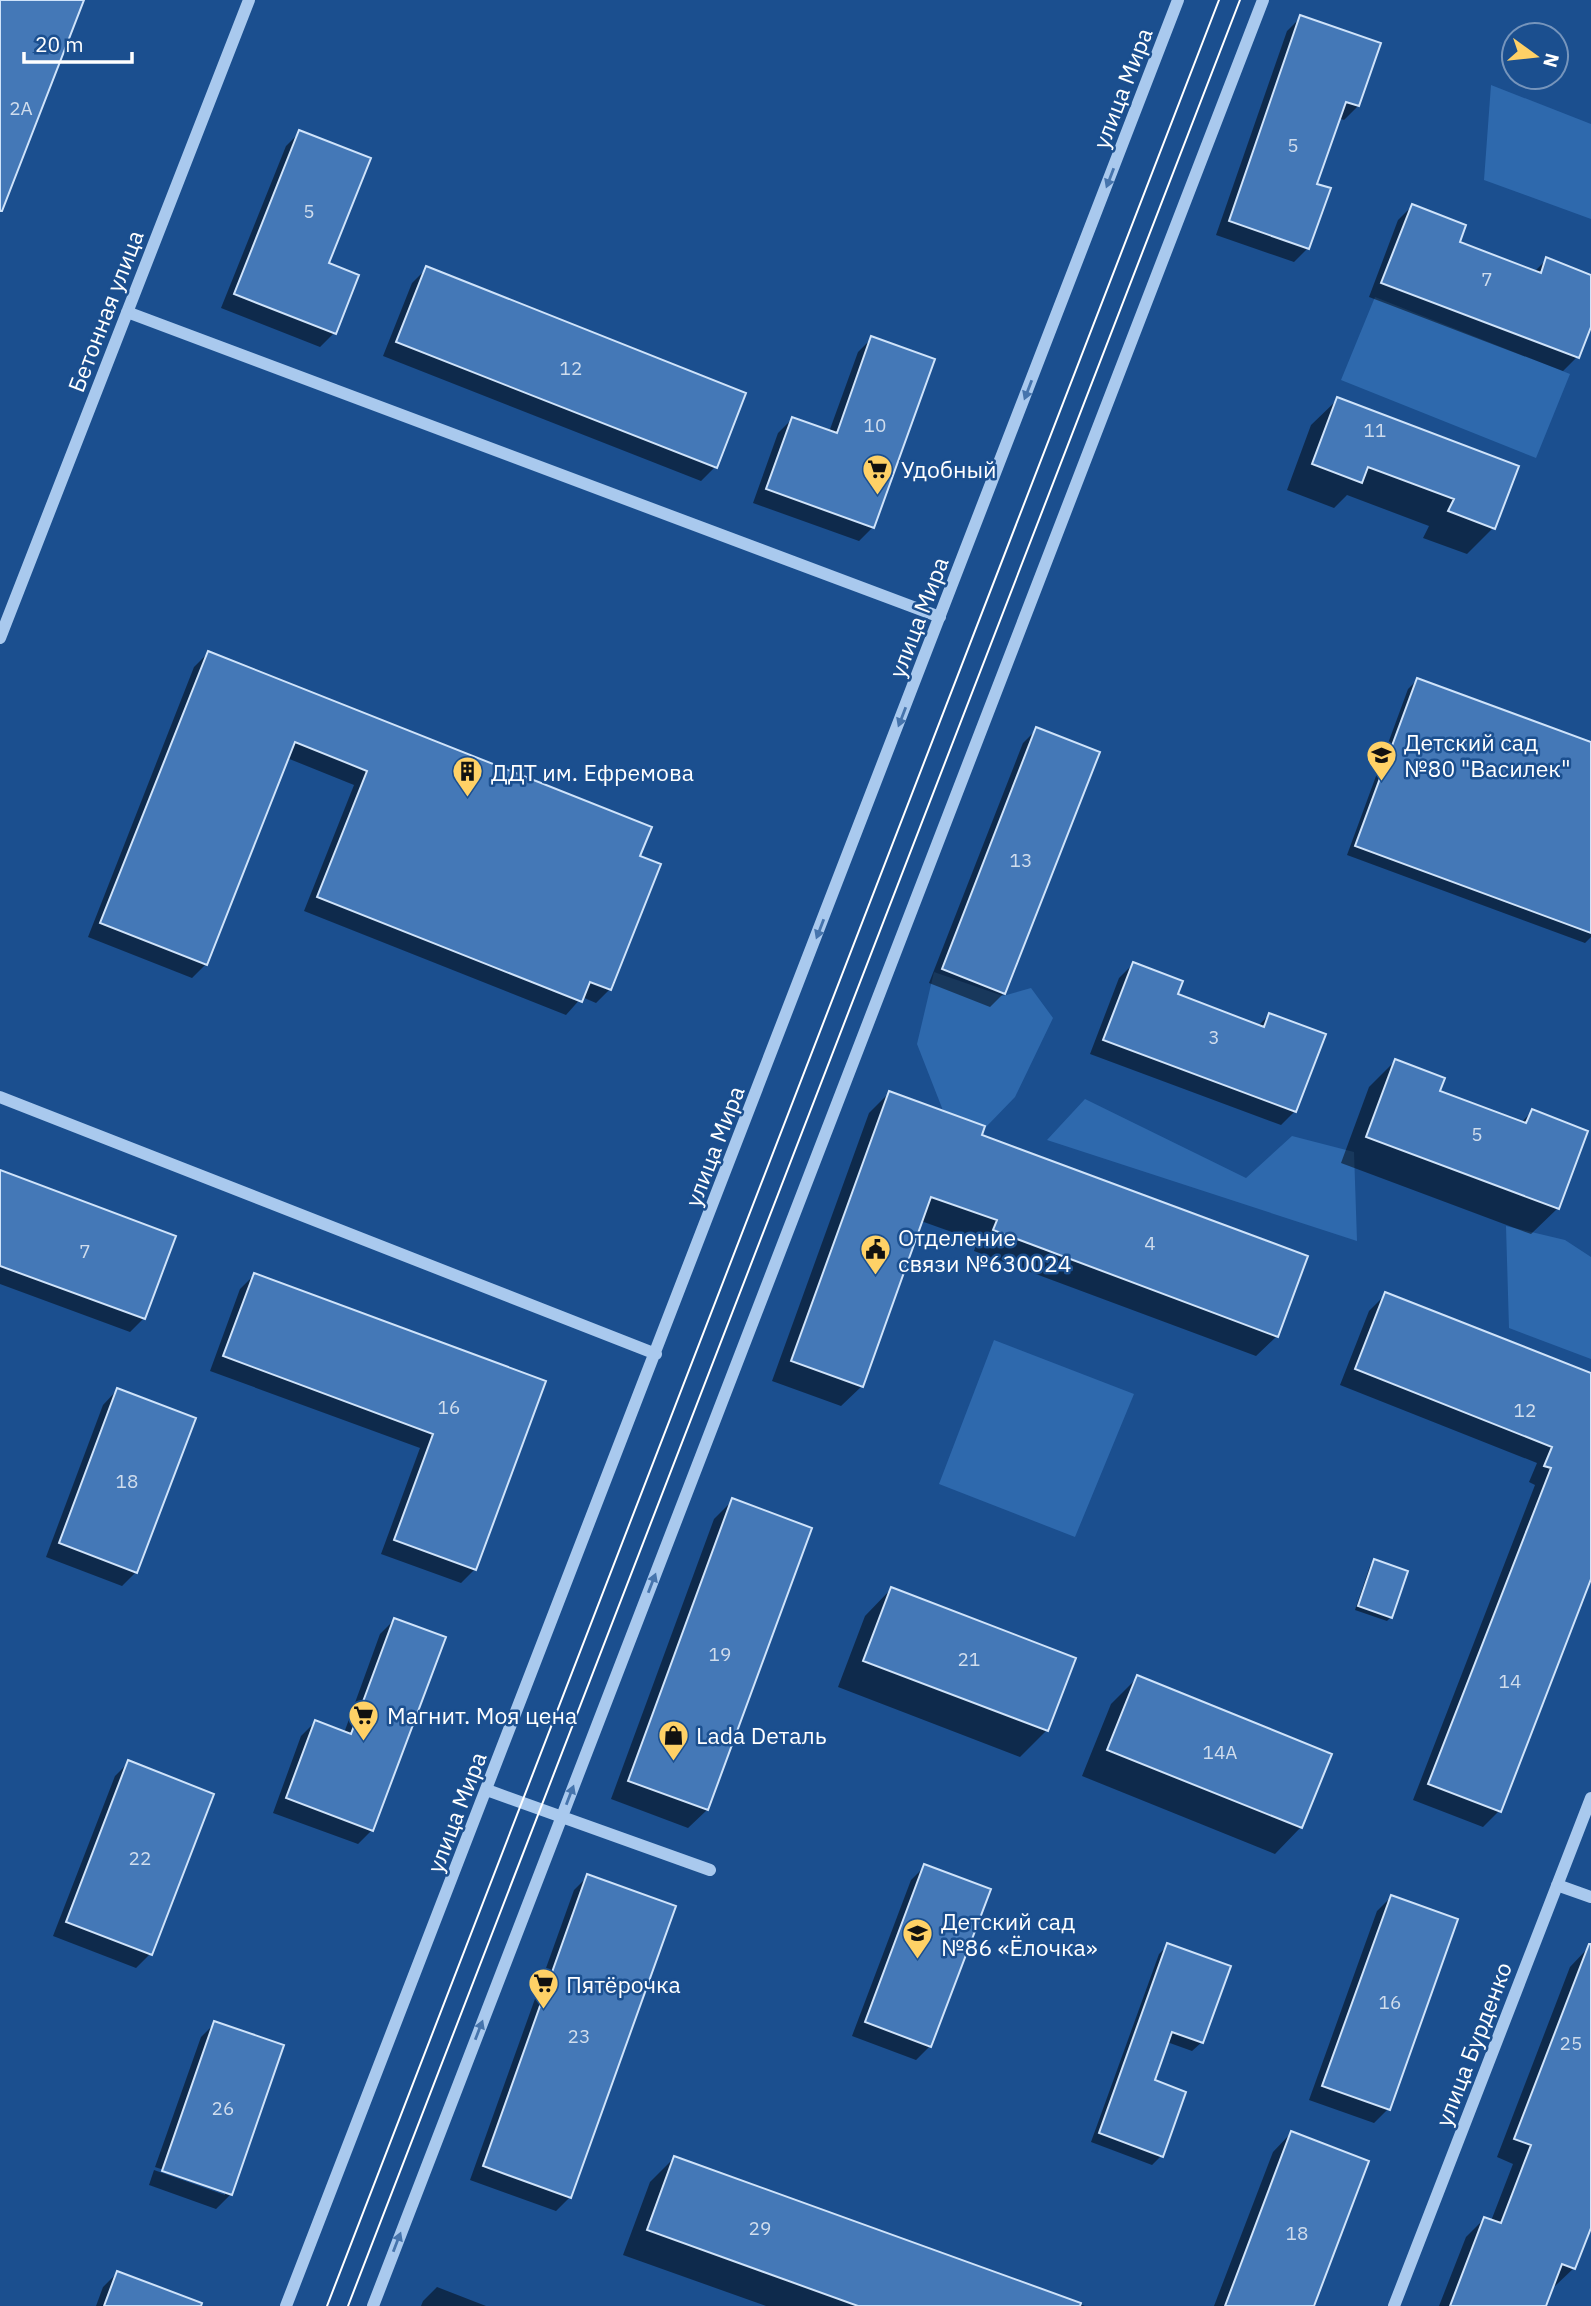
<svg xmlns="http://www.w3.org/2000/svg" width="1591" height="2306" font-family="'IBM Plex Sans',sans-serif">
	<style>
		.green { fill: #2e69ad }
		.shadow { fill: #0007 }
		.building { fill: #4478b7; stroke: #cfe3fa; stroke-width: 2 }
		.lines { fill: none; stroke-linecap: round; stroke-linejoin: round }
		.minor { stroke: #a9c9ee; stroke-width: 12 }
		.tram { stroke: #fff; stroke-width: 2 }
		.oneway { fill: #4674ac }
		.labels { text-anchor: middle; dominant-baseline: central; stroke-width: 5; stroke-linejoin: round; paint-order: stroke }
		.number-label { font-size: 19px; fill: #d0dded }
		.street-label { font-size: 23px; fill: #fff; stroke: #1b4f8f }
		.poi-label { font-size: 23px; fill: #fff; stroke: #1b4f8f; text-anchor: start }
	</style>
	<rect width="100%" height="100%" fill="#1b4f8f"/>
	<path class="green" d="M1491,85L1591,124V219L1484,180Z
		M1375,297L1570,374L1536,458L1341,380Z
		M934,972L1003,996L1031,988L1053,1018L1015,1097L986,1127L944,1113L917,1044Z
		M1085,1099L1246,1178L1292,1136L1354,1152L1357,1241L1047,1140Z
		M1506,1226L1565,1240L1591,1257V1359L1509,1328Z
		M994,1340L1134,1394L1075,1537L939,1484Z"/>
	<path class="shadow" d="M1301,17L1358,106L1344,120L1338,118L1315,185L1308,248L1294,262L1216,235L1287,31Z
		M300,132L327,264L334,333L320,347L221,308L286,146Z
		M1412,206L1457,243L1534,272L1547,259L1591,276V322L1577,357L1563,371L1369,297L1398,220Z
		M426,269L744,394L715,467L701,481L383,356L412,283Z
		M872,338L873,527L859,541L753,503L778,433L792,419L829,432L858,352Z
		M1338,399L1493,528L1467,554L1423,538L1429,526L1347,495L1334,508L1287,490L1311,425Z
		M208,653L638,857L610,989L596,1003L582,997L566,1015L304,911L354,785L287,758L206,964L192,978L88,937L194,667Z
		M1417,680L1591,744V937L1585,943L1347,855L1408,689Z
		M1037,729L1004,993L990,1007L929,983L1023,743Z
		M1133,964L1176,995L1258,1026L1269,1015L1295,1111L1281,1125L1090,1054L1119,978Z
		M1395,1061L1438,1092L1521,1123L1532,1111L1558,1208L1531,1234L1341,1163L1369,1087Z
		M889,1093L980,1136L1277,1336L1256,1356L974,1251L977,1241L921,1221L862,1386L841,1406L772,1381L869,1113Z
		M0,1172L144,1318L130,1332L0,1284Z
		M254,1275L544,1382L475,1569L461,1583L381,1554L420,1448L210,1371L240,1289Z
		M1386,1294L1591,1375V1575L1499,1811L1483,1827L1413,1800L1535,1485L1529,1482L1537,1463L1340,1385L1369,1311Z
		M117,1390L136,1572L122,1586L46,1557L103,1405Z
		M733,1500L707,1810L688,1828L611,1799L714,1519Z
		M1374,1561L1391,1617L1387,1621L1355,1610L1370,1566Z
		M891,1589L1047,1730L1020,1757L838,1687L865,1616Z
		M394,1620L372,1830L358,1844L273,1813L301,1736L315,1722L344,1733L380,1634Z
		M1138,1677L1301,1827L1275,1854L1082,1776L1111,1704Z
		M129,1762L150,1954L136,1968L53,1936L115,1776Z
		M925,1866L930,2046L916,2060L852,2036L911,1880Z
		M588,1876L570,2197L556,2211L470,2180L574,1890Z
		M1391,1897L1388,2109L1374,2123L1309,2100L1377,1911Z
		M1168,1945L1202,2042L1192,2051L1167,2042L1153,2081L1161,2156L1152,2165L1091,2142L1159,1954Z
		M1588,1948L1591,1949V2223L1574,2268L1555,2286L1552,2285L1544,2306H1439L1466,2237L1484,2219L1491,2221L1513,2164L1497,2157L1570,1967Z
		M215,2023L282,2046L230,2195L216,2209L149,2185L154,2170L225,2195V2191L155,2167L201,2037Z
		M1291,2133L1312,2306H1214L1273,2152Z
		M674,2158L1085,2306H766L623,2255L650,2182Z
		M117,2273L198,2306H96L103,2287Z
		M437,2287L486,2306H421L423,2301Z"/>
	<path class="building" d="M0,0H84L2,211H0Z
		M1300,15L1381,43L1359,106L1346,102L1317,184L1331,188L1309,249L1229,221Z
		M299,130L371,158L329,263L359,275L336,334L234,294Z
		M1412,204L1466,225L1460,242L1541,273L1546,257L1591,275V327L1579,358L1381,283Z
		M426,266L746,393L717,468L396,342Z
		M871,336L935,359L874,528L766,489L792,417L837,433Z
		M1337,397L1519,466L1495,529L1448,511L1454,499L1368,467L1362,483L1312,464Z
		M208,651L652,827L640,856L661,864L611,990L590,982L582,1002L317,897L367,771L295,742L207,965L100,923Z
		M1417,678L1591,742V933L1355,846Z
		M1036,727L1100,752L1005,994L942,969Z
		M1133,962L1183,981L1178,994L1264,1027L1269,1013L1326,1034L1296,1112L1103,1040Z
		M1395,1059L1445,1078L1440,1091L1526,1123L1532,1109L1588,1131L1559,1209L1366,1137Z
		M889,1091L985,1126L982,1135L1308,1256L1278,1337L993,1230L997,1220L931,1197L863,1387L791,1361Z
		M0,1170L176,1236L145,1319L0,1266Z
		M254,1273L546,1381L476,1570L394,1540L433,1434L223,1356Z
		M1385,1292L1591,1373V1579L1501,1812L1428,1784L1551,1468L1544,1466L1552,1447L1355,1369Z
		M117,1388L196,1418L137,1573L59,1543Z
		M732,1498L812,1528L708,1810L628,1781Z
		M1374,1559L1408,1571L1392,1618L1358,1606Z
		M891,1587L1076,1658L1048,1731L863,1661Z
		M394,1618L446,1637L373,1831L286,1798L315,1720L351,1734Z
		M1137,1675L1332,1754L1302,1828L1107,1750Z
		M128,1760L214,1794L152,1955L66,1922Z
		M924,1864L991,1889L931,2047L865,2022Z
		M587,1874L676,1906L571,2198L483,2166Z
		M1391,1895L1458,1919L1390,2110L1322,2086Z
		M1167,1943L1231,1966L1203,2043L1172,2032L1155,2080L1186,2092L1163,2157L1099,2133Z
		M1589,1944H1591V2228L1575,2269L1562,2264L1546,2306H1450L1484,2217L1501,2223L1531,2145L1514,2139Z
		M214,2021L284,2045L232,2195L162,2171Z
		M1291,2131L1369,2161L1314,2306H1225Z
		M674,2156L1081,2303L1080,2306H858L647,2230Z
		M117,2271L202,2303L201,2306H104Z"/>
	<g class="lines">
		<path class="minor" d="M127,312L940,617
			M0,638L249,0
			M0,1097L656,1354
			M487,1790L710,1870
			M1557,1885L1591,1897
			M286,2306L1178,0
			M373,2306L1263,0
			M1394,2306L1591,1798"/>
		<path class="tram" d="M327,2306L1219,0
			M348,2306L1240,0"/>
	</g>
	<defs><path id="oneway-solid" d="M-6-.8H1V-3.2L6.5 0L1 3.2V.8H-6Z" transform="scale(1.75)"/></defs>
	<g class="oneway">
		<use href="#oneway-solid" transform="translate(1110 178) rotate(111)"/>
		<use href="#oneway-solid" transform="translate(1028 390) rotate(111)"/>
		<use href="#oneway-solid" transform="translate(902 717) rotate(111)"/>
		<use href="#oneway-solid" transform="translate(820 929) rotate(111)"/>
		<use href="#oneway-solid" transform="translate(652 1583) rotate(-69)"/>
		<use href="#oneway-solid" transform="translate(570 1795) rotate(-69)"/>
		<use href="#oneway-solid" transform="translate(479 2030) rotate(-69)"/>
		<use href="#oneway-solid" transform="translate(397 2242) rotate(-69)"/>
	</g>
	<defs>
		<symbol id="supermarket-pin" viewBox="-11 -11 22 30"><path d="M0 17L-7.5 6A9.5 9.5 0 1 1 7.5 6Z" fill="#ffd166" stroke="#1b4f8f"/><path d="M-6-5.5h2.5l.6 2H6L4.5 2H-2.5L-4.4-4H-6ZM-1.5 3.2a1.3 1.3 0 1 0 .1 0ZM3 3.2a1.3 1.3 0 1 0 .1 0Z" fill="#111"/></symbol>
		<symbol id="school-pin" viewBox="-11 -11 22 30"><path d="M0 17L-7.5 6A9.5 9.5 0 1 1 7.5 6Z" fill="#ffd166" stroke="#1b4f8f"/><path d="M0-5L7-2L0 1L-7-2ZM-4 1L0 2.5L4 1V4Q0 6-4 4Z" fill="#111"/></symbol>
		<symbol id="building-pin" viewBox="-11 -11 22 30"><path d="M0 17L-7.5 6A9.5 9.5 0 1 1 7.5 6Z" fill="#ffd166" stroke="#1b4f8f"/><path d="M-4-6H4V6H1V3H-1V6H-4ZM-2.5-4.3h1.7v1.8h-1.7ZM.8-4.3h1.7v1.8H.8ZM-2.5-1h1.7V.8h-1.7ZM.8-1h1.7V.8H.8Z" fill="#111"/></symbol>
		<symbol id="civic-pin" viewBox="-11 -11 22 30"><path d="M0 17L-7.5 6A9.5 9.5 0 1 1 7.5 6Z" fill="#ffd166" stroke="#1b4f8f"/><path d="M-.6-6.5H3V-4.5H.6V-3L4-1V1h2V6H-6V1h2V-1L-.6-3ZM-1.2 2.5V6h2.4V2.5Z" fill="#111"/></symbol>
		<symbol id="shop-pin" viewBox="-11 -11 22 30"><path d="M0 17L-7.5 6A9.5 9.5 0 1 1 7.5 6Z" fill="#ffd166" stroke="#1b4f8f"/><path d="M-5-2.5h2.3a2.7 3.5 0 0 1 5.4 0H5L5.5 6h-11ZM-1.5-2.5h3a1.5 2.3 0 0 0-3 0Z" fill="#111"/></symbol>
	</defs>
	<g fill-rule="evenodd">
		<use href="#supermarket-pin" x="860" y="452" width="35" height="47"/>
		<use href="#school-pin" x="1364" y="738" width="35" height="47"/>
		<use href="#building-pin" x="450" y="754" width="35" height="47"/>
		<use href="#civic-pin" x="858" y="1232" width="35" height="47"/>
		<use href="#supermarket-pin" x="346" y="1698" width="35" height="47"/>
		<use href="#shop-pin" x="656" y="1718" width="35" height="47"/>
		<use href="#school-pin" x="900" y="1916" width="35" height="47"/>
		<use href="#supermarket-pin" x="526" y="1966" width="35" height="47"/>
	</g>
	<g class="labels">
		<g class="number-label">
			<text x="21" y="108">2А</text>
			<text x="1293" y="145">5</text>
			<text x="309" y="211">5</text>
			<text x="1487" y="279">7</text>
			<text x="571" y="368">12</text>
			<text x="875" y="425">10</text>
			<text x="1375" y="430">11</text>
			<text x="1021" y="860">13</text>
			<text x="1214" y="1037">3</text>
			<text x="1477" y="1134">5</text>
			<text x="1150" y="1243">4</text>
			<text x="85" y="1251">7</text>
			<text x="449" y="1407">16</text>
			<text x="1525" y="1410">12</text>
			<text x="127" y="1481">18</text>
			<text x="720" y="1654">19</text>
			<text x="969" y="1659">21</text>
			<text x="1510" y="1681">14</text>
			<text x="1220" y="1752">14А</text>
			<text x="140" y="1858">22</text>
			<text x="1390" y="2002">16</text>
			<text x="579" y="2036">23</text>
			<text x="1571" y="2043">25</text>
			<text x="223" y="2108">26</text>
			<text x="760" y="2228">29</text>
			<text x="1297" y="2233">18</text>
		</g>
		<g class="street-label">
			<text transform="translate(1122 88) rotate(-69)">улица Мира</text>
			<text transform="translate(105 311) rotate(-69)">Бетонная улица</text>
			<text transform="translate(918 617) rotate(-69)">улица Мира</text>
			<text transform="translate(714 1146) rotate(-69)">улица Мира</text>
			<text transform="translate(456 1812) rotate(-69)">улица Мира</text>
			<text transform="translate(1473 2044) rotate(-69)">улица Бурденко</text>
		</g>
		<g class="poi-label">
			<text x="901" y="469">Удобный</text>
			<text x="1404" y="742">Детский сад<tspan x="1404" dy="26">№80 "Василек"</tspan></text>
			<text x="491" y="772">ДДТ им. Ефремова</text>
			<text x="898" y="1237">Отделение<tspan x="898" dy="26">связи №630024</tspan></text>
			<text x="387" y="1715">Магнит. Моя цена</text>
			<text x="696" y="1735">Lada Dеталь</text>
			<text x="941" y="1921">Детский сад<tspan x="941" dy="26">№86 «Ёлочка»</tspan></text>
			<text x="566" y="1984">Пятёрочка</text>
		</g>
	</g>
	<g transform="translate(1535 56) rotate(105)"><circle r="33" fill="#1b4f8f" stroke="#7695bc" stroke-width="2"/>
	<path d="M0-5L12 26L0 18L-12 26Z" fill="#ffd166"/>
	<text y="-10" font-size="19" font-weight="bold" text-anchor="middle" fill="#ffffff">N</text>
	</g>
	<path d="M24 52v10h108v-10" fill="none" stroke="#ffffff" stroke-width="3.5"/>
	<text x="35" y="52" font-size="21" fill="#ffffff" stroke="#1b4f8f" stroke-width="5" paint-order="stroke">20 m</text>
</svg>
